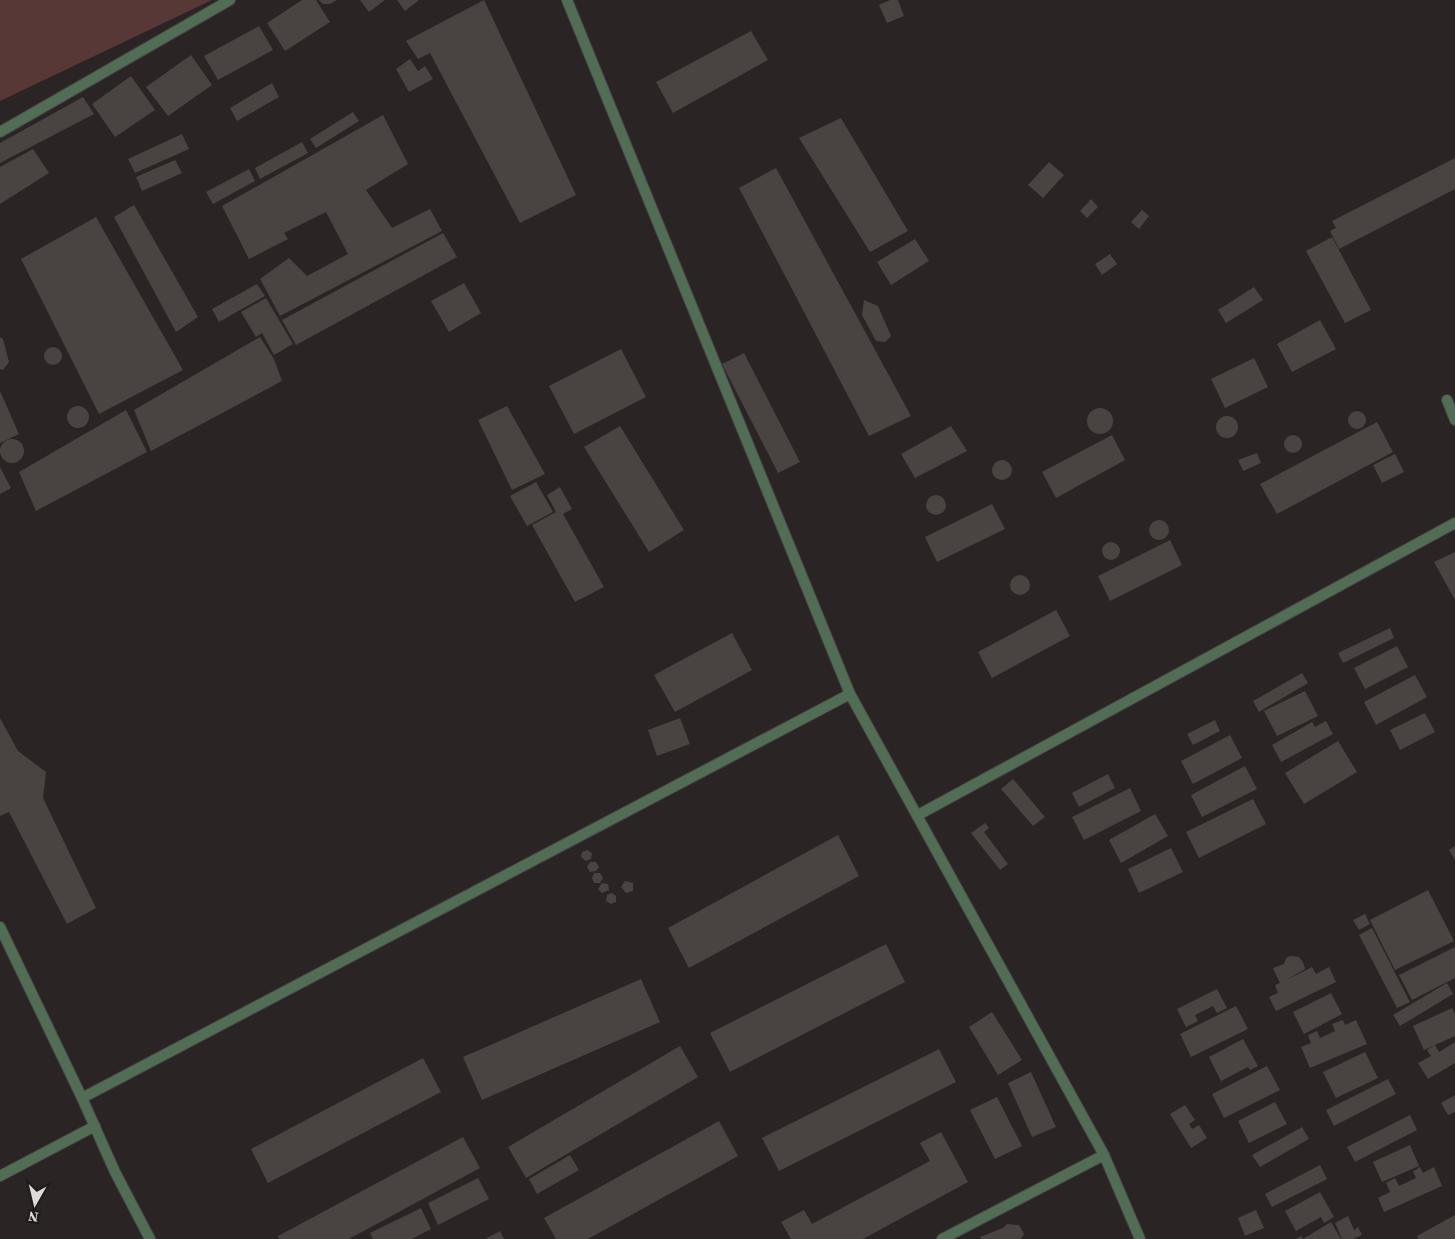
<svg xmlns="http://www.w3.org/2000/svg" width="1455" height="1239" font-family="'Source Serif 4',serif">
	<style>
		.green { fill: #583837 }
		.building { fill: #494342 }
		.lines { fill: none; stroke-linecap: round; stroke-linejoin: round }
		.service-casing { stroke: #474141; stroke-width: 12 }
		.minor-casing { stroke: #474141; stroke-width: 12 }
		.service { stroke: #526d56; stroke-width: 10 }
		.minor { stroke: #526d56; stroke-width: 10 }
	</style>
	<rect width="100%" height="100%" fill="#2a2424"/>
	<path class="green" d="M0,0H212L0,101Z"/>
	<path class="building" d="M302,0H316L330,22L285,51L267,23Z
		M319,0H337L330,4H323Z
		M360,0H385L369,12Z
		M397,0H419L405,11Z
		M484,0L576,195L520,223L430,53L418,59L406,41Z
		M890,0H898L904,16L887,23L879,5Z
		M259,26L273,50L218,80L204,56Z
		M751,31L768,60L673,113L656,82Z
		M191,55L212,85L168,116L146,87Z
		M410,59L418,71L425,66L433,79L409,92L396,69Z
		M131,76L155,110L115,137L92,104Z
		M272,83L279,97L237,121L230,108Z
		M83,97L94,114L0,163V143Z
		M353,112L359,121L316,148L310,139Z
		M383,115L408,164L366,190L392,228L430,209L442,231L280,316L260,279L289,258L307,276L348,254L326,212L284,233L288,239L249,259L222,206Z
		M841,118L908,231L870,252L799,138Z
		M182,134L189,149L135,173L128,159Z
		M302,142L308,153L260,179L255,168Z
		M33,149L49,173L0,204V167Z
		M1455,158V189L1339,249L1330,231L1336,228L1332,221Z
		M175,160L182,173L142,191L136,177Z
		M1049,162L1064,175L1043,198L1028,185Z
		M776,168L911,416L869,436L739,188Z
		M249,169L255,181L213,204L206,192Z
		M1091,199L1098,207L1087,218L1080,211Z
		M134,205L198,317L176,332L114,217Z
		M1142,210L1149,216L1139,229L1131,222Z
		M96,217L183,370L99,414L21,259Z
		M443,233L457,257L296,345L282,320Z
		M1332,237L1371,310L1345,323L1306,251Z
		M915,239L929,261L891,285L877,262Z
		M1110,254L1117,264L1102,275L1095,264Z
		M464,283L481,313L449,332L431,301Z
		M257,284L265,296L219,322L212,309Z
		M1254,287L1263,300L1226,323L1218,310Z
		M266,298L293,344L274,355L262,333L256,337L241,312Z
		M864,300L878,306L891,336L885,342L876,341L862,315Z
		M1320,320L1336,349L1292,372L1277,344Z
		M0,337L3,339L9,362L3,370L0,369Z
		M260,337L274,359L282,381L151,451L134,410Z
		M44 356a9 9 0 1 1 18 0a9 9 0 1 1-18 0Z
		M621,349L646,397L574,434L549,386Z
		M744,353L800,462L778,473L722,364Z
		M1254,358L1268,387L1225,408L1211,379Z
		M0,391L19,434L0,443Z
		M507,406L545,474L512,490L478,420Z
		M67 417a11 11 0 1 1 22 0a11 11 0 1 1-22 0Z
		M1087 421a13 13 0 1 1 26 0a13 13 0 1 1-26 0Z
		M126,410L147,452L36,511L19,472Z
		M1348 420a9 9 0 1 1 18 0a9 9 0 1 1-18 0Z
		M1216 427a11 11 0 1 1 22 0a11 11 0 1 1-22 0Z
		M1377,422L1393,452L1277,514L1260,484Z
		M620,426L684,530L649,552L584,447Z
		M951,426L967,451L915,478L901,454Z
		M1112,435L1125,460L1056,498L1042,472Z
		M1284 444a9 9 0 1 1 18 0a9 9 0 1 1-18 0Z
		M0 451a12 12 0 1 1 24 0a12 12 0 1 1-24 0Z
		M1257,453L1261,463L1243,471L1238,460Z
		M1395,454L1404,472L1382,483L1373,465Z
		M992 470a10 10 0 1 1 20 0a10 10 0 1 1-20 0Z
		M0,467L11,488L0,494Z
		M536,482L553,512L527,526L510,496Z
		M560,487L572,509L563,514L604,587L575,602L532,525L556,512L547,495Z
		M926 505a10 10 0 1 1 20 0a10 10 0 1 1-20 0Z
		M992,504L1005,529L937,562L925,537Z
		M1149 530a10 10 0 1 1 20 0a10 10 0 1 1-20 0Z
		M1170,540L1182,565L1110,601L1098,576Z
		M1102 551a9 9 0 1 1 18 0a9 9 0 1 1-18 0Z
		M1455,552V600L1434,562Z
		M1010 585a10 10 0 1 1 20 0a10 10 0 1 1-20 0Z
		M1056,610L1070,636L992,678L978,652Z
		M1390,628L1394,638L1343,663L1338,653Z
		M732,633L752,670L675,712L654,675Z
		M1397,646L1408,667L1365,689L1354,668Z
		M1302,673L1308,683L1259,712L1253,701Z
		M1415,675L1427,697L1376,725L1364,702Z
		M1305,691L1318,716L1277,736L1264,711Z
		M1425,713L1435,732L1400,750L1390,730Z
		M0,718L18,751L46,772L43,798L96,908L67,924L9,812L0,816Z
		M680,718L690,744L657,756L648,730Z
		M1215,720L1220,731L1193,745L1187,734Z
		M1326,721L1333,734L1281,762L1272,745L1312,722L1315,727Z
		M1230,735L1242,758L1193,784L1181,761Z
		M1338,741L1357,772L1304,804L1285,773Z
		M1245,766L1257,789L1202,817L1191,795Z
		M1108,774L1115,788L1079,807L1072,793Z
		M1013,779L1045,817L1033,826L1001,789Z
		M1130,788L1141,811L1084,840L1072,817Z
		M1253,799L1266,824L1199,858L1186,832Z
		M1155,814L1168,836L1121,863L1109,840Z
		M985,823L989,828L984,832L1008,864L1000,870L971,833Z
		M838,835L859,876L689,968L668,928Z
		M1455,846V860L1449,850Z
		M1171,848L1183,872L1139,893L1128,869Z
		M587,850L592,853L591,859L586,861L581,857L582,852Z
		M590,862H596L599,867L596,871L590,872L587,867Z
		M594,873H600L603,878L600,883H594L592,878Z
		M625,881L633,883V891L626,893L621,887Z
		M602,883L608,884L609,890L602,893L598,889Z
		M1428,890L1454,941L1395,970L1370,920Z
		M612,893L616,896V902L611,904L606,901L607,895Z
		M1365,914L1370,924L1359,930L1353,920Z
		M1372,928L1410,1002L1397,1008L1359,935Z
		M886,944L905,982L730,1072L710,1033Z
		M1455,947V978L1412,1000L1399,975Z
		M1290,956L1299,957L1303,962L1305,969L1286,980L1312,967L1316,974L1329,967L1336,982L1276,1011L1269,997L1278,993L1275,985L1280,983L1273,968L1284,964L1286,958Z
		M641,979L660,1022L482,1100L463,1057Z
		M1447,983L1453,994L1400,1026L1393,1015Z
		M1217,989L1227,1008L1217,1013L1213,1006L1195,1015L1198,1021L1186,1027L1177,1009Z
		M1331,993L1342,1014L1304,1034L1293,1012Z
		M1236,1006L1248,1029L1191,1057L1180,1034Z
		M1452,1008L1455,1014V1036L1424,1050L1413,1026Z
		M992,1012L1022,1060L998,1075L969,1027Z
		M1343,1020L1345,1025L1356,1020L1367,1044L1310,1068L1301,1047L1311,1043L1308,1035L1317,1031L1320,1038L1335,1031L1332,1024Z
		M1243,1039L1258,1066L1250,1070L1248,1067L1221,1081L1209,1057Z
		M1455,1042V1063L1428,1079L1418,1063L1431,1056L1427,1050L1435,1045L1439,1052Z
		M680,1046L698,1077L526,1178L508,1147Z
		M939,1049L956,1082L779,1171L762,1138Z
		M1365,1052L1378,1078L1336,1098L1323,1072Z
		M423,1058L441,1092L268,1183L251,1149Z
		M1267,1066L1280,1090L1224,1118L1212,1094Z
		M1031,1072L1056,1127L1032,1137L1008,1083Z
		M1388,1079L1396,1094L1334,1126L1326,1110Z
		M1455,1095V1112L1448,1115L1441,1103Z
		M997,1097L1022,1146L995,1159L970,1110Z
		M1275,1102L1287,1124L1249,1143L1238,1121Z
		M1185,1105L1195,1120L1189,1124L1192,1129L1199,1125L1207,1138L1191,1148L1170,1114Z
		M1410,1115L1417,1130L1355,1162L1347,1147Z
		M719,1121L738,1156L588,1239H556L544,1218Z
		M1302,1127L1309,1139L1260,1167L1252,1155Z
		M941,1132L968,1182L863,1239H791L781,1222L804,1210L812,1224L930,1161L920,1143Z
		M463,1137L480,1168L349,1239H279L278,1236Z
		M1410,1145L1419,1166L1382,1182L1373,1162Z
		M570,1155L579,1170L537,1194L529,1179Z
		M1320,1165L1327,1179L1272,1207L1265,1194Z
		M1420,1167L1423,1173L1434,1167L1442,1186L1384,1212L1378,1198L1390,1192L1386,1183L1395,1178L1399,1186L1416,1178L1413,1171Z
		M478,1178L489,1199L438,1225L428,1203Z
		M1320,1192L1334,1217L1324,1223L1321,1217L1296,1231L1285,1211Z
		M421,1208L431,1229L412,1239H373L370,1233Z
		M1256,1210L1264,1228L1245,1236L1238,1218Z
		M1455,1215V1239H1418L1417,1236Z
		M1348,1216L1354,1230L1358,1227L1362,1235L1353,1239H1342L1335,1223Z
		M1331,1222L1341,1239H1296L1301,1236L1303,1239Z
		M1007,1224L1019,1225L1024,1234L1021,1239H981L980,1237L1003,1228Z
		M500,1231L504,1239H485Z"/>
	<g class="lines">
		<defs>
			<path id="service" d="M1447,400L1455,420
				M918,815L1455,523
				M0,1176L95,1126
				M942,1239L1104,1155"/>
			<path id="minor" d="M567,0L850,694L1104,1155L1140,1239
				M0,132L230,0
				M0,927L82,1098L115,1172L150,1239
				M82,1098L850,694"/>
		</defs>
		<use href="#service" class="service-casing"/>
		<use href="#minor" class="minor-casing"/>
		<use href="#service" class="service"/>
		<use href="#minor" class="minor"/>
	</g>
	<g transform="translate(35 1204) rotate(188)" stroke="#201b1b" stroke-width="4" paint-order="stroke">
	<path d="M0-4L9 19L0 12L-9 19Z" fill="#dedada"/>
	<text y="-8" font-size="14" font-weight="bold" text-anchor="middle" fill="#dedada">N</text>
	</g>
</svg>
